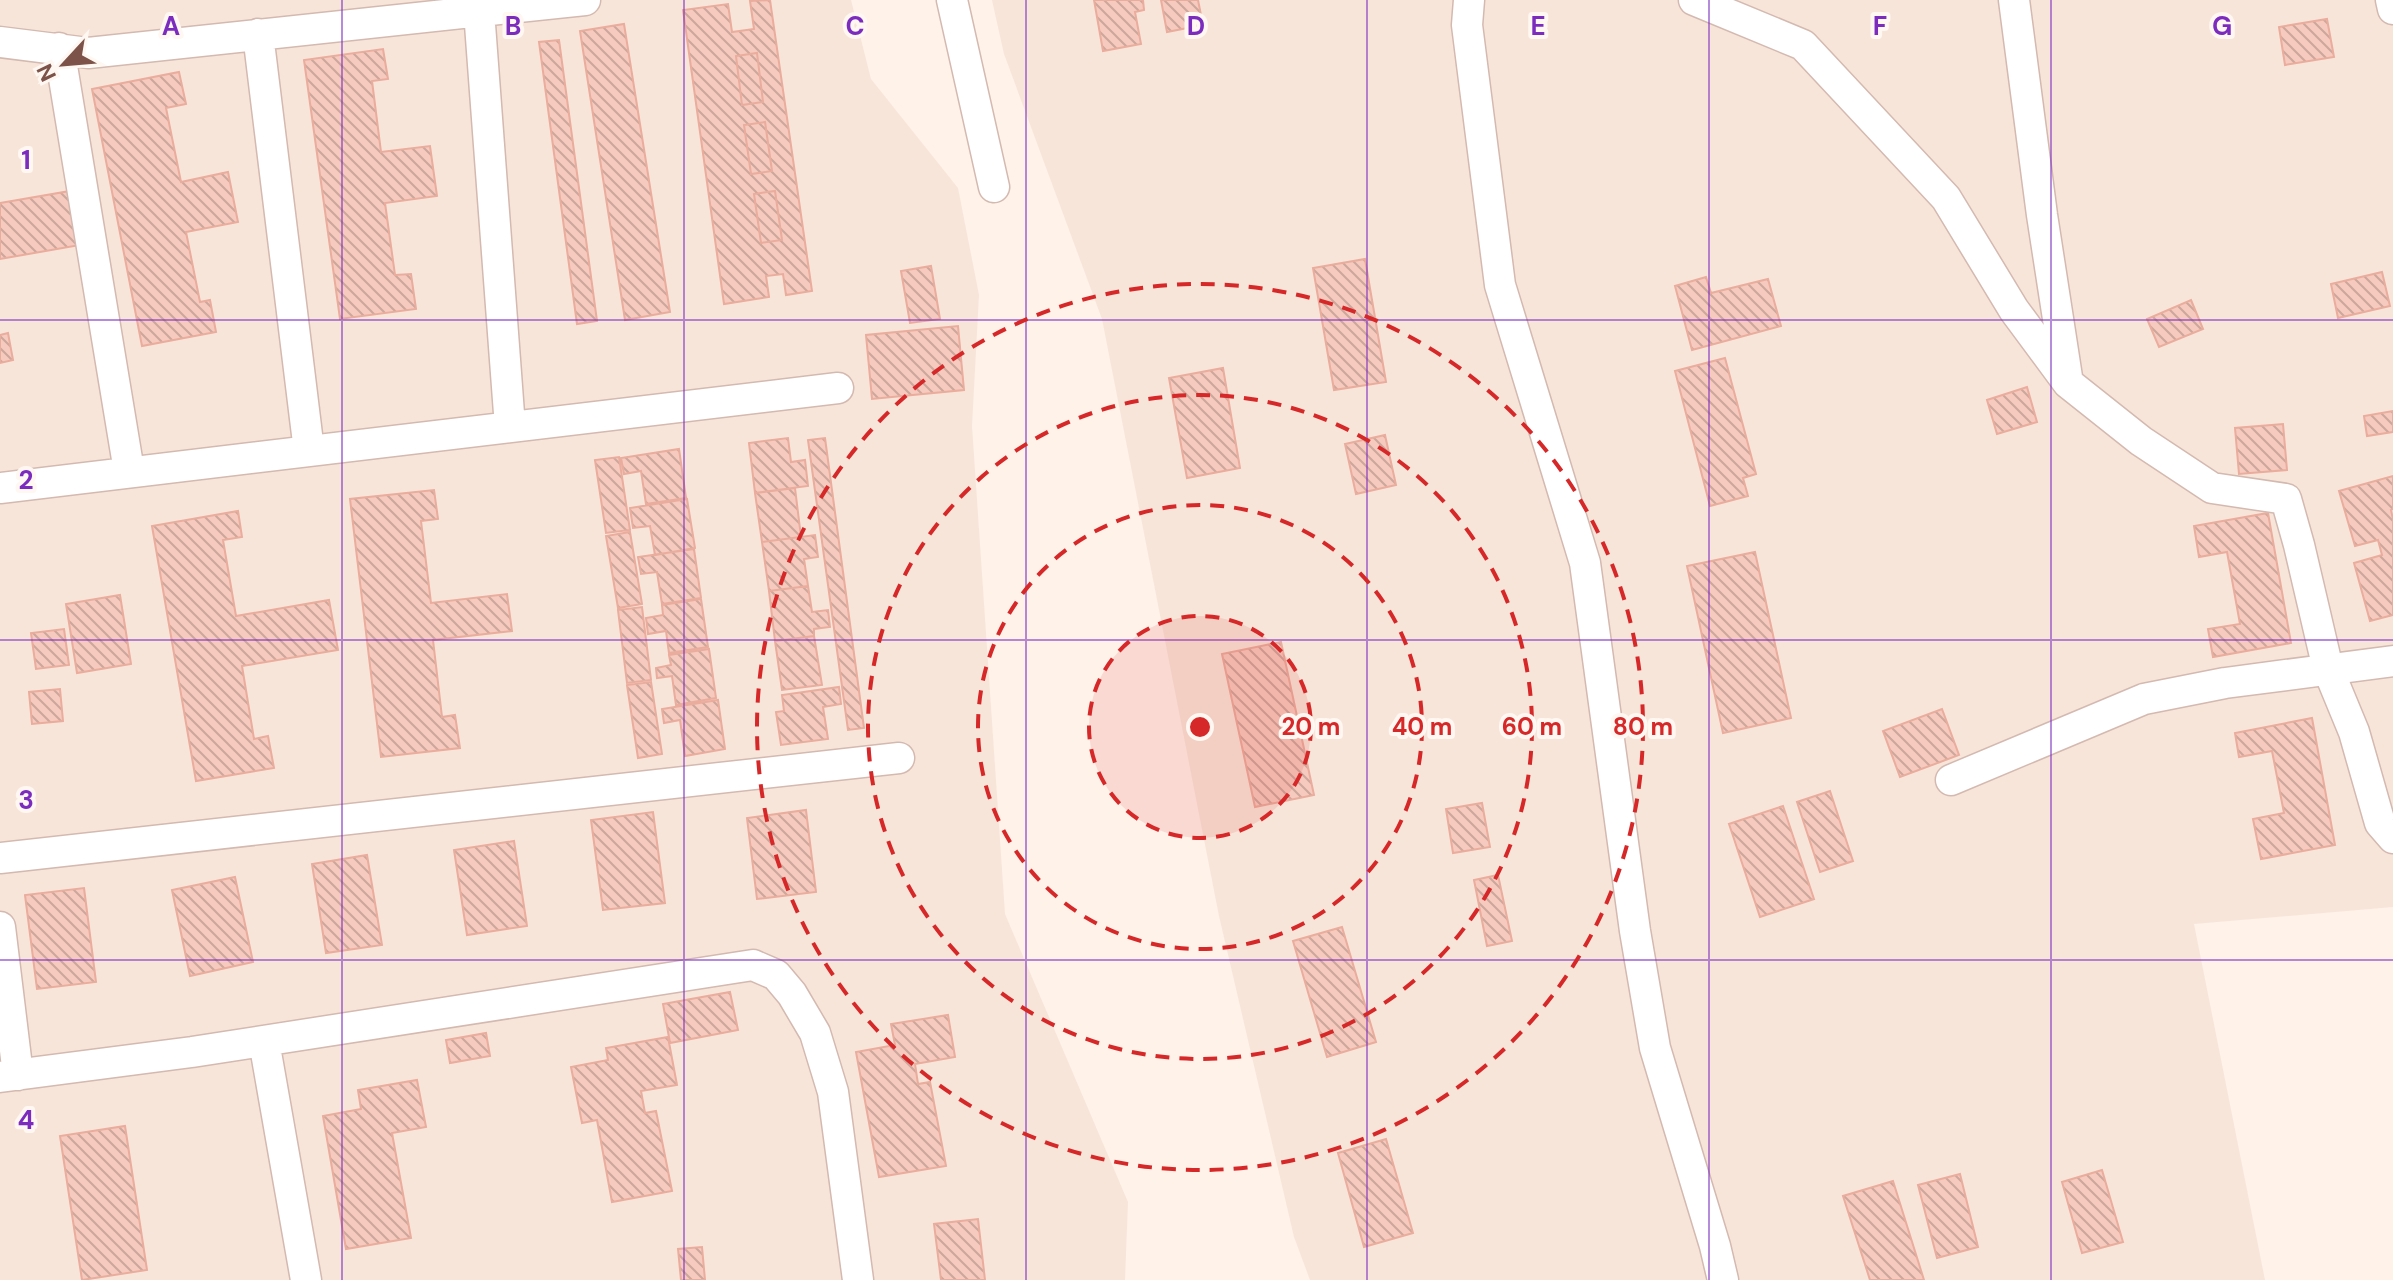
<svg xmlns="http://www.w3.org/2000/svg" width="2393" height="1280" font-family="'DM Sans',sans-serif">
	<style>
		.residential { fill: #f8e5d9 }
		.building { fill: url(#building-back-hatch); stroke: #eaac9d; stroke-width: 2; fill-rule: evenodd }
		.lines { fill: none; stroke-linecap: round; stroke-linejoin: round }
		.street-casing { stroke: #d4b9b0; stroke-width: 33 }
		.street { stroke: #fff; stroke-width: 30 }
		.grid { fill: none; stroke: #7b2cbf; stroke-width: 2; stroke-opacity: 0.55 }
		.ring { fill: none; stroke: #d62828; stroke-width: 4; stroke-dasharray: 14 10 }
		.grid-label { font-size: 26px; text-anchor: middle; font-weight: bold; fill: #7b2cbf; stroke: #fff7f1; stroke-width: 8; stroke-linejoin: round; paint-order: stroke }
		.centre { fill: #d62828; stroke: #fff7f1; stroke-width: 4 }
		.ring-label { font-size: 24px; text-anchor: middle; font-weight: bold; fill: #d62828; stroke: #fff7f1; stroke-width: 8; stroke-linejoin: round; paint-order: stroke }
	</style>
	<defs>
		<pattern id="building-back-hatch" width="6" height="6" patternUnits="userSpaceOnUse" patternTransform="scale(2)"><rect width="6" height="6" fill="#f6cabe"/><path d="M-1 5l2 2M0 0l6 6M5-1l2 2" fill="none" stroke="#cca79c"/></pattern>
	</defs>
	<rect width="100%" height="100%" fill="#fef2e9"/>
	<path class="residential" d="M0,0H851L871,79L958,188L979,295L972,426L1005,914L1128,1202L1125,1280H0Z
		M992,0H2393V907L2194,924L2265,1280H1310L1294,1237L1219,916L1102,319L1004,54Z"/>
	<path class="building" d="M770,0L812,291L786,295L783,274L766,276L769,297L724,304L683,10L728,4L732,32L754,29L750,1ZM757,53L763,102L742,105L736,56ZM765,122L772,171L751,174L744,125ZM775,191L782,240L761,243L754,194Z
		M1094,0H1143L1144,10L1135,12L1141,44L1103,51Z
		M1161,0H1198L1203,25L1167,32Z
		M2327,19L2334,57L2285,65L2279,27Z
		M624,24L670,312L625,320L580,31Z
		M559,40L597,321L577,324L539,42Z
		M383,49L388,79L372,81L381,152L430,146L437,196L385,203L395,275L411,274L416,309L340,319L304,60Z
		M757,53L763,102L742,105L736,56Z
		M179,72L186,104L166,108L181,182L228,172L238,222L186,232L200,302L210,300L216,332L142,346L92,89Z
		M765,122L772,171L751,174L744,125Z
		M70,191L80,245L0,259V203Z
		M775,191L782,240L761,243L754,194Z
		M1365,259L1386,382L1334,390L1313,268Z
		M931,266L940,319L910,323L901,271Z
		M2382,272L2390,306L2338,318L2331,284Z
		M1706,277L1711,293L1768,279L1781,326L1692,350L1675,286Z
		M2191,300L2203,329L2159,347L2147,319Z
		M958,326L964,390L872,399L866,335Z
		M8,333L13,360L0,363V335Z
		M1725,358L1756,474L1743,478L1748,496L1710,506L1675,371Z
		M1223,368L1240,468L1187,478L1169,378Z
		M2027,387L2037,422L1997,434L1987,400Z
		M2393,411V432L2367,436L2364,416Z
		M2283,424L2287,470L2239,474L2235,428Z
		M1385,435L1396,485L1356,494L1345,444Z
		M788,438L791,462L805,460L808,486L755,493L749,443Z
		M825,438L864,728L848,730L808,440Z
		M679,449L686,498L646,504L641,471L624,474L621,458Z
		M619,457L630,530L606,533L595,460Z
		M2393,476V509L2391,510L2393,519V615L2370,621L2354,563L2382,555L2378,540L2355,546L2339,491Z
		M795,488L801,537L762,542L755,493Z
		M434,490L438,519L421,521L431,603L507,594L512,631L433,640L442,717L455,715L460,748L381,757L350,499Z
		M687,499L695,548L655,555L650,526L633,528L630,508Z
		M238,511L242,537L223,540L236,616L329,600L338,650L242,666L254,739L268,736L274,768L196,781L152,526Z
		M2268,513L2291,643L2213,657L2208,629L2240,624L2227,552L2199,557L2194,526Z
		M630,532L642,604L618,608L606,536Z
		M815,535L818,557L804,559L808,586L769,591L762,542Z
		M694,549L701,598L662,604L657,572L641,574L638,557Z
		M1755,552L1791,718L1723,733L1687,566Z
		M808,586L812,612L828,610L830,627L814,629V636L775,641L769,591Z
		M120,595L131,664L77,673L66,604Z
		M701,599L708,647L669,653L666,631L648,634L646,618L663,615L662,605Z
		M642,607L651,680L627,683L618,610Z
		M64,629L69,665L36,669L31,633Z
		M814,636L822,685L782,690L775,641Z
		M1281,642L1314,795L1255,807L1222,654Z
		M709,649L716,698L676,705L672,676L657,678L656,668L671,665L669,655Z
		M651,682L662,754L638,758L627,685Z
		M839,687L841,704L823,707L828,739L781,745L776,712L784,711L782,695Z
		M60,689L63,721L32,724L29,692Z
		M718,700L725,749L685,756L680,720L664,723L662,709Z
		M1942,709L1959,755L1900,777L1883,731Z
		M2312,718L2335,845L2261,859L2253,819L2284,813L2272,751L2239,757L2235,733Z
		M1830,791L1853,861L1820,872L1797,802Z
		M1482,803L1490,847L1453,853L1446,809Z
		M1783,806L1814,899L1760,917L1729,824Z
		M806,810L816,892L757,899L747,818Z
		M653,812L665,903L603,910L591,820Z
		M514,841L527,926L467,935L454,850Z
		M367,855L382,945L326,953L312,864Z
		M1498,875L1512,941L1487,946L1474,880Z
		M235,877L253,962L190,976L172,890Z
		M84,888L96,982L37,989L25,895Z
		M1342,927L1376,1042L1327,1057L1293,941Z
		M730,992L738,1030L670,1043L663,1004Z
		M948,1015L955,1057L915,1064L918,1084L930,1082L946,1166L879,1177L856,1052L895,1045L891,1024Z
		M486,1033L490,1056L450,1063L446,1040Z
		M668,1037L677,1085L641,1091L645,1113L656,1111L672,1191L612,1202L597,1120L582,1123L571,1067L608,1060L606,1048Z
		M417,1080L426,1127L392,1133L411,1238L346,1249L323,1116L361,1109L358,1090Z
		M125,1126L147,1270L82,1280L60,1136Z
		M1386,1139L1413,1233L1364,1247L1338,1153Z
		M2102,1170L2123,1242L2082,1253L2062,1182Z
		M1960,1174L1978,1247L1937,1258L1918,1185Z
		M1893,1181L1924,1280H1870L1843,1196Z
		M978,1219L985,1280H941L934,1224Z
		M702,1247L705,1280H681L678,1249Z"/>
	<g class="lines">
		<defs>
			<path id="street" d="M952,0L994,187
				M1469,0L1467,25L1500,285L1585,563L1635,931L1655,1048L1715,1246L1723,1280
				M1694,0L1803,45L1946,198L2014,310L2068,383L2141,441L2212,488L2286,499L2299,545L2328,669L2354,732L2380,823L2393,838
				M2014,0L2042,215L2067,377
				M2391,0L2393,9
				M479,11L510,427
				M258,34L309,451
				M0,42L88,53L585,0
				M59,48L129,471
				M0,488L838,388
				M1951,780L2144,699L2225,683L2393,661
				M0,858L899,758
				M0,927L18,1075
				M264,1041L306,1280
				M0,1077L192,1052L753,965L776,975L792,994L815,1033L833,1092L858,1280"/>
		</defs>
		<use href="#street" class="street-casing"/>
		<use href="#street" class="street"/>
	</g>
	<path class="grid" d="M342,0V1280M684,0V1280M1026,0V1280M1367,0V1280M1709,0V1280M2051,0V1280M0,320H2393M0,640H2393M0,960H2393"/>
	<circle cx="1200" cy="727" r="111" fill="#d62828" fill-opacity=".12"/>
	<g class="ring">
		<circle cx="1200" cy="727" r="111"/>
		<circle cx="1200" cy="727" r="222"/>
		<circle cx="1200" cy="727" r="332"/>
		<circle cx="1200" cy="727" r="443"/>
	</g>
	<g class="grid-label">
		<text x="171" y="35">A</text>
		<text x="513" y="35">B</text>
		<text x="855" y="35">C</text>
		<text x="1196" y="35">D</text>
		<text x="1538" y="35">E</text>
		<text x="1880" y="35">F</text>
		<text x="2222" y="35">G</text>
		<text x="26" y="169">1</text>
		<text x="26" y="489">2</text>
		<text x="26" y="809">3</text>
		<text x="26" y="1129">4</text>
	</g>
	<circle cx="1200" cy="727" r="12" class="centre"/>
	<g class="ring-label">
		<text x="1311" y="735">20 m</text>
		<text x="1422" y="735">40 m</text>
		<text x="1532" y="735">60 m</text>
		<text x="1643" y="735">80 m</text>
	</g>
	<g transform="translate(64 64) rotate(244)" stroke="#fff7f1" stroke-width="6" paint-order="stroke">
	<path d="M0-6L14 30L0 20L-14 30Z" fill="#7c5249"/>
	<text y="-12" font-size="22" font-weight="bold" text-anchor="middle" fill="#7c5249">N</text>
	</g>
</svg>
